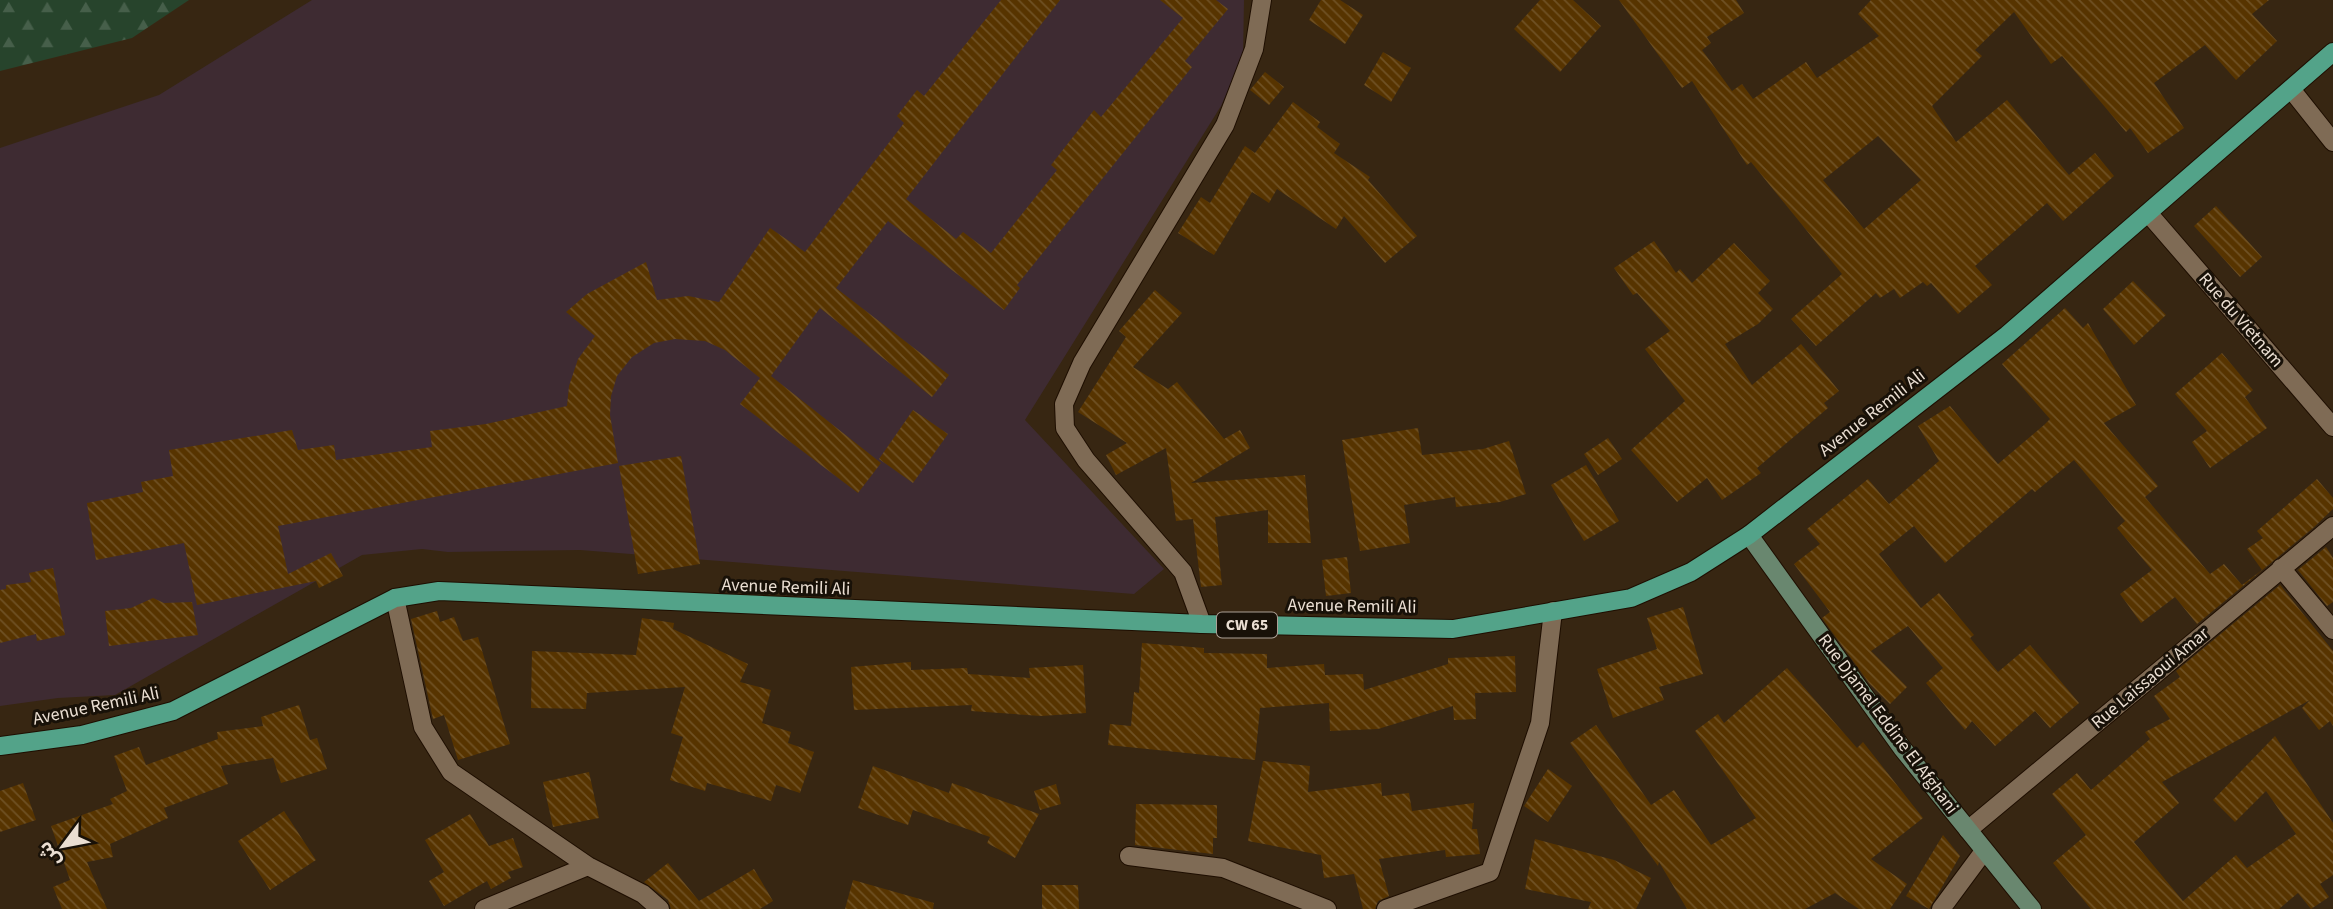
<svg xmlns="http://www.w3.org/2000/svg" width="2333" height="909" font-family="'Source Sans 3','Noto Sans Arabic',sans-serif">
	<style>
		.education { fill: #3e2b32 }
		.forest { fill: url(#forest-firs) }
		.building { fill: url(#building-back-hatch); fill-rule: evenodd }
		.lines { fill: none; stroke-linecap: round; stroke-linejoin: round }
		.street-casing { stroke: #1e0e00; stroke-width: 20 }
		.secondary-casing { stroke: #1e0e00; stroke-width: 20 }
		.primary-casing { stroke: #1e0e00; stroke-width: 20 }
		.street { stroke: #7f6b55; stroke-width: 18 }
		.secondary { stroke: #69876f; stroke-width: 18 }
		.primary { stroke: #53a389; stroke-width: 18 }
		.labels { text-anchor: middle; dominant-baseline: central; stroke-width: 6; stroke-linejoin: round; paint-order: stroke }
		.shield { fill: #181108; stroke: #aba095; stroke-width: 2 }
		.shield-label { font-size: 16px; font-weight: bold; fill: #eaded2 }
		.street-label { font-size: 18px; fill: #eaded2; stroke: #181108 }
	</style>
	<defs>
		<pattern id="forest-firs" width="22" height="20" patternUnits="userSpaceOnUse" patternTransform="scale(1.75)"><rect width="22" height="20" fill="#27442c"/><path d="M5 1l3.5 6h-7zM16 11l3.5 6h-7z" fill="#465f4a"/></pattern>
		<pattern id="building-back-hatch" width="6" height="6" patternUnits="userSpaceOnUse" patternTransform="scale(1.75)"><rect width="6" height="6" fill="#573400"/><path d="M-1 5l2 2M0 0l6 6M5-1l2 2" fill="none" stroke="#6f5124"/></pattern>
	</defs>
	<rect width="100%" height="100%" fill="#372612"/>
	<path class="education" d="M312,0H1244L1243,56L1221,106L1025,420L1164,569L1134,594L580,550L448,552L422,549L362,555L115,695L58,698L0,706V148L159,95Z"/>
	<path class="forest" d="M0,0H189L132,38L0,71Z"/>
	<path class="building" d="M1001,0H1060L906,199L956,239L963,232L991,253L1057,170L1051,165L1094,110L1101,117L1183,18L1160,0H1216L1228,9L1185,61L1192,67L1017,285L1020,288L1004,310L888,221L836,288L949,375L932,397L820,308L771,376L881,463L858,493L740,404L760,378L725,350L705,341L675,339L654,343L632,357L617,376L611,396L610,415L618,463L278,526L288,574L331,553L343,576L319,588L316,581L197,605L184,543L96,560L87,503L143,492L141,482L173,476L169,450L292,430L298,450L334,445L336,460L432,447L430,431L486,424L567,406L569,386L578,359L595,336L566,312L587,294L646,262L657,300L688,296L719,302L770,228L805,252L904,123L897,116L917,90L924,96Z
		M1321,0H1340L1363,15L1345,44L1309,20Z
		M1540,0H1573L1601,26L1560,72L1514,29Z
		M1619,0H1736L1744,13L1707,37L1711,43L1702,50L1732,91L1742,84L1753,99L1806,62L1817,78L1879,36L1858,14L1871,0H2269L2252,14L2277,41L2236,80L2205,45L2154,83L2184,128L2148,153L2130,128L2126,132L2062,56L2051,64L2014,12L1975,50L1982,56L1932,106L1956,142L2007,100L2069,175L2095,153L2114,176L2063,221L2047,203L1975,266L1992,285L1958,314L1931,283L1927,286L1923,282L1900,298L1894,289L1880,298L1876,293L1816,346L1791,319L1842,274L1751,162L1747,165L1692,81L1682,88ZM1878,136L1921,180L1864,229L1823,180Z
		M1383,52L1411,68L1391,102L1364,85Z
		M1265,72L1284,87L1269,105L1250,90Z
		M1293,102L1320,122L1317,127L1340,144L1334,153L1370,177L1368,180L1417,236L1385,263L1344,216L1336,229L1277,189L1269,203L1252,192L1214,255L1178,233L1201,197L1210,203L1245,146L1255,153Z
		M2216,206L2262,257L2240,277L2194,226Z
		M1654,241L1676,273L1680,269L1692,283L1734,243L1770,281L1758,293L1773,309L1758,324L1725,344L1752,385L1801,344L1839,391L1824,403L1828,408L1757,468L1761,473L1722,500L1707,478L1677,502L1631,450L1685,401L1645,349L1670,331L1637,293L1633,295L1614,268Z
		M2133,281L2166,315L2134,345L2103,309Z
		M1155,290L1182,313L1133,367L1168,389L1177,382L1224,439L1240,430L1250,448L1191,483L1305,475L1311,543H1268V510L1215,517L1222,585L1201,587L1193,519L1176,521L1166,448L1116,475L1106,455L1127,443L1078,412L1126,337L1119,331Z
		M2065,308L2083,328L2088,323L2136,405L2104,423L2158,486L2145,497L2210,574L2224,564L2242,585L2262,570L2247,549L2263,538L2257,531L2317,479L2333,498V509L2313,528L2197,624L2175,597L2141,623L2120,594L2152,570L2117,528L2125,521L2074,460L2035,492L2032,489L1945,563L1914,526L1879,554L1921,608L1939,593L1974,635L1970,638L1998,672L2030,645L2079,703L2050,728L2035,711L1995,746L1972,721L1965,730L1926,683L1943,668L1908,626L1871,651L1907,687L1890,704L1869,683L1822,618L1830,612L1794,564L1820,544L1807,529L1868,479L1889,504L1939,461L1918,426L1950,406L1998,464L2044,425L2050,419L2002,364Z
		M2222,353L2253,390L2245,397L2267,428L2210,468L2192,442L2207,431L2175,394Z
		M913,410L948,434L913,483L879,459Z
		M1418,428L1422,455L1483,449L1509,441L1526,494L1500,502L1456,507L1455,497L1404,505L1410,543L1360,551L1342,440Z
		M1608,438L1622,459L1598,475L1584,454Z
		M681,456L700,564L638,574L619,466Z
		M1586,465L1619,521L1584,541L1551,485Z
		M2326,547L2333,558V602L2327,606L2298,570Z
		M1347,557L1351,593L1326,596L1322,560Z
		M53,568L65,635L37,641L36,634L0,643V590L6,589V585L31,582L29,573Z
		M2280,585L2333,651V726L2330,721L2319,730L2302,708L2310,700L2162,782L2179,803L2134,842L2183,901L2236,855L2247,868L2296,834L2266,791L2235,822L2213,800L2275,736L2333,823V875L2320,884L2329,897L2311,909L2298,893L2279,909H2091L2053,863L2086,835L2052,794L2077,773L2091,790L2150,739L2145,732L2170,719L2154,696L2180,677L2176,671Z
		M153,598L164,603L192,602L198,635L109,646L105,611L131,608Z
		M1683,607L1703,674L1659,687L1664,700L1613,718L1597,669L1657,649L1647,618Z
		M437,611L440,622L454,617L463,641L478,637L510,744L458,760L444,715L433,719L411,619Z
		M642,618L674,623L673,629L748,664L740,682L771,690L762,723L791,732L788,743L814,752L800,793L776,785L771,801L707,783L705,791L670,780L683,737L671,733L685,687L587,693L586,709L531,708L532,651L636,655Z
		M1142,643L1204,648V653L1267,654V668L1324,664L1325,675L1363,674L1364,690L1448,664V658L1515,656L1516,692L1475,693L1476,719L1454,720L1453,706L1378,729L1330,731L1329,703L1260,708L1255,760L1108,745L1110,724L1131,726L1134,692L1139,693Z
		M911,662V670L967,668L968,674L1030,678L1029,668L1083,665L1086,713L1041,716L971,711L972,705L854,710L851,667Z
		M1787,668L1857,748L1863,742L1923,818L1871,859L1907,884L1890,909H1859L1835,893L1805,909H1687L1659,862L1658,866L1570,743L1596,725L1651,805L1674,790L1711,845L1756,818L1695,731L1718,714L1724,723Z
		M299,705L310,740L317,738L327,769L281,783L273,758L221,766L228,784L164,808L168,818L110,844L113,857L87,862L107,909H62L53,887L70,880L51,826L113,804L110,799L127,791L114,756L139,747L146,765L218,739L217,732L263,726L261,717Z
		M1263,761L1310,766L1308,792L1381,783L1382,796L1409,793L1412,811L1474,803L1472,829H1477L1480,854L1446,857L1445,850L1379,859L1389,896L1378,901L1375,909H1363L1354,874L1324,878L1321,855L1248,841Z
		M873,766L949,793L952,783L1039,814L1015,858L987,843L990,837L913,810L908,825L858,808Z
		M1548,769L1572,786L1548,822L1524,806Z
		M589,772L599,818L553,827L543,782Z
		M23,783L36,820L0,832V791Z
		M1056,784L1061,804L1040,810L1034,791Z
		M1136,804L1217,805V838H1213V854L1135,845Z
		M284,811L316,860L270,890L238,841Z
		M470,814L489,846L513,838L523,867L508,872L511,878L491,889L487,881L444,906L429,881L444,872L425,840Z
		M1943,835L1960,856L1929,909L1906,896Z
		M1535,839L1614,860L1651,878L1636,909H1588L1591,902L1525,889Z
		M668,863L699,901L754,869L773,901L760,909H671L668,900L644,882Z
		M853,880L934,903L933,909H845Z
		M1042,885H1078L1079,909H1042Z"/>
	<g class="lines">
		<defs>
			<path id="street" d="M2291,89L2333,142
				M2149,214L2333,427
				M2281,568L2333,630
				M395,598L423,727L451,772L588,866L643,894L660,909
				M1202,624L1183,572L1086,460L1065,428L1064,404L1082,363L1225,125L1254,49L1262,0
				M1968,830L2333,526
				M1129,856L1223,868L1327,909
				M484,909L588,866
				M1386,909L1490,872L1540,723L1553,611
				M1941,909L1984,851"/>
			<path id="secondary" d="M1749,535L1902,748L2032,909"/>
			<path id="primary" d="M0,746L82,735L173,711L395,598L439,591L1202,624L1453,629L1631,598L1691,572L1749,535L2007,335L2333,52"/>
		</defs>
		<use href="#street" class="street-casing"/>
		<use href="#secondary" class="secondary-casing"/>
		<use href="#primary" class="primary-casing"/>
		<use href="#street" class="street"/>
		<use href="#secondary" class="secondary"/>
		<use href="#primary" class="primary"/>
	</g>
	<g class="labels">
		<rect class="shield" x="1217" y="612.5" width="60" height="25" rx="5"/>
		<g class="shield-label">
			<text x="1247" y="625">CW 65</text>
		</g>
		<g class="street-label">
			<text transform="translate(2241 320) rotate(49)">Rue du Vietnam</text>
			<text transform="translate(1872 413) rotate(-38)">Avenue Remili Ali</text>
			<text transform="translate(786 587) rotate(2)">Avenue Remili Ali</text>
			<text transform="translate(1352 606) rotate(1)">Avenue Remili Ali</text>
			<text transform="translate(2150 678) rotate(-40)">Rue Laissaoui Amar</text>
			<text transform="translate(96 706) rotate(-12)">Avenue Remili Ali</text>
			<text transform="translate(1888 724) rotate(53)">Rue Djamel Eddine El Afghani</text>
		</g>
	</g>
	<g transform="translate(63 846) rotate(238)" stroke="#181108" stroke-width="5" paint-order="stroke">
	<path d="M0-5L12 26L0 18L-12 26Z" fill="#eaded2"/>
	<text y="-10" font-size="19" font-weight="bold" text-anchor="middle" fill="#eaded2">ش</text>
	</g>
</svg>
